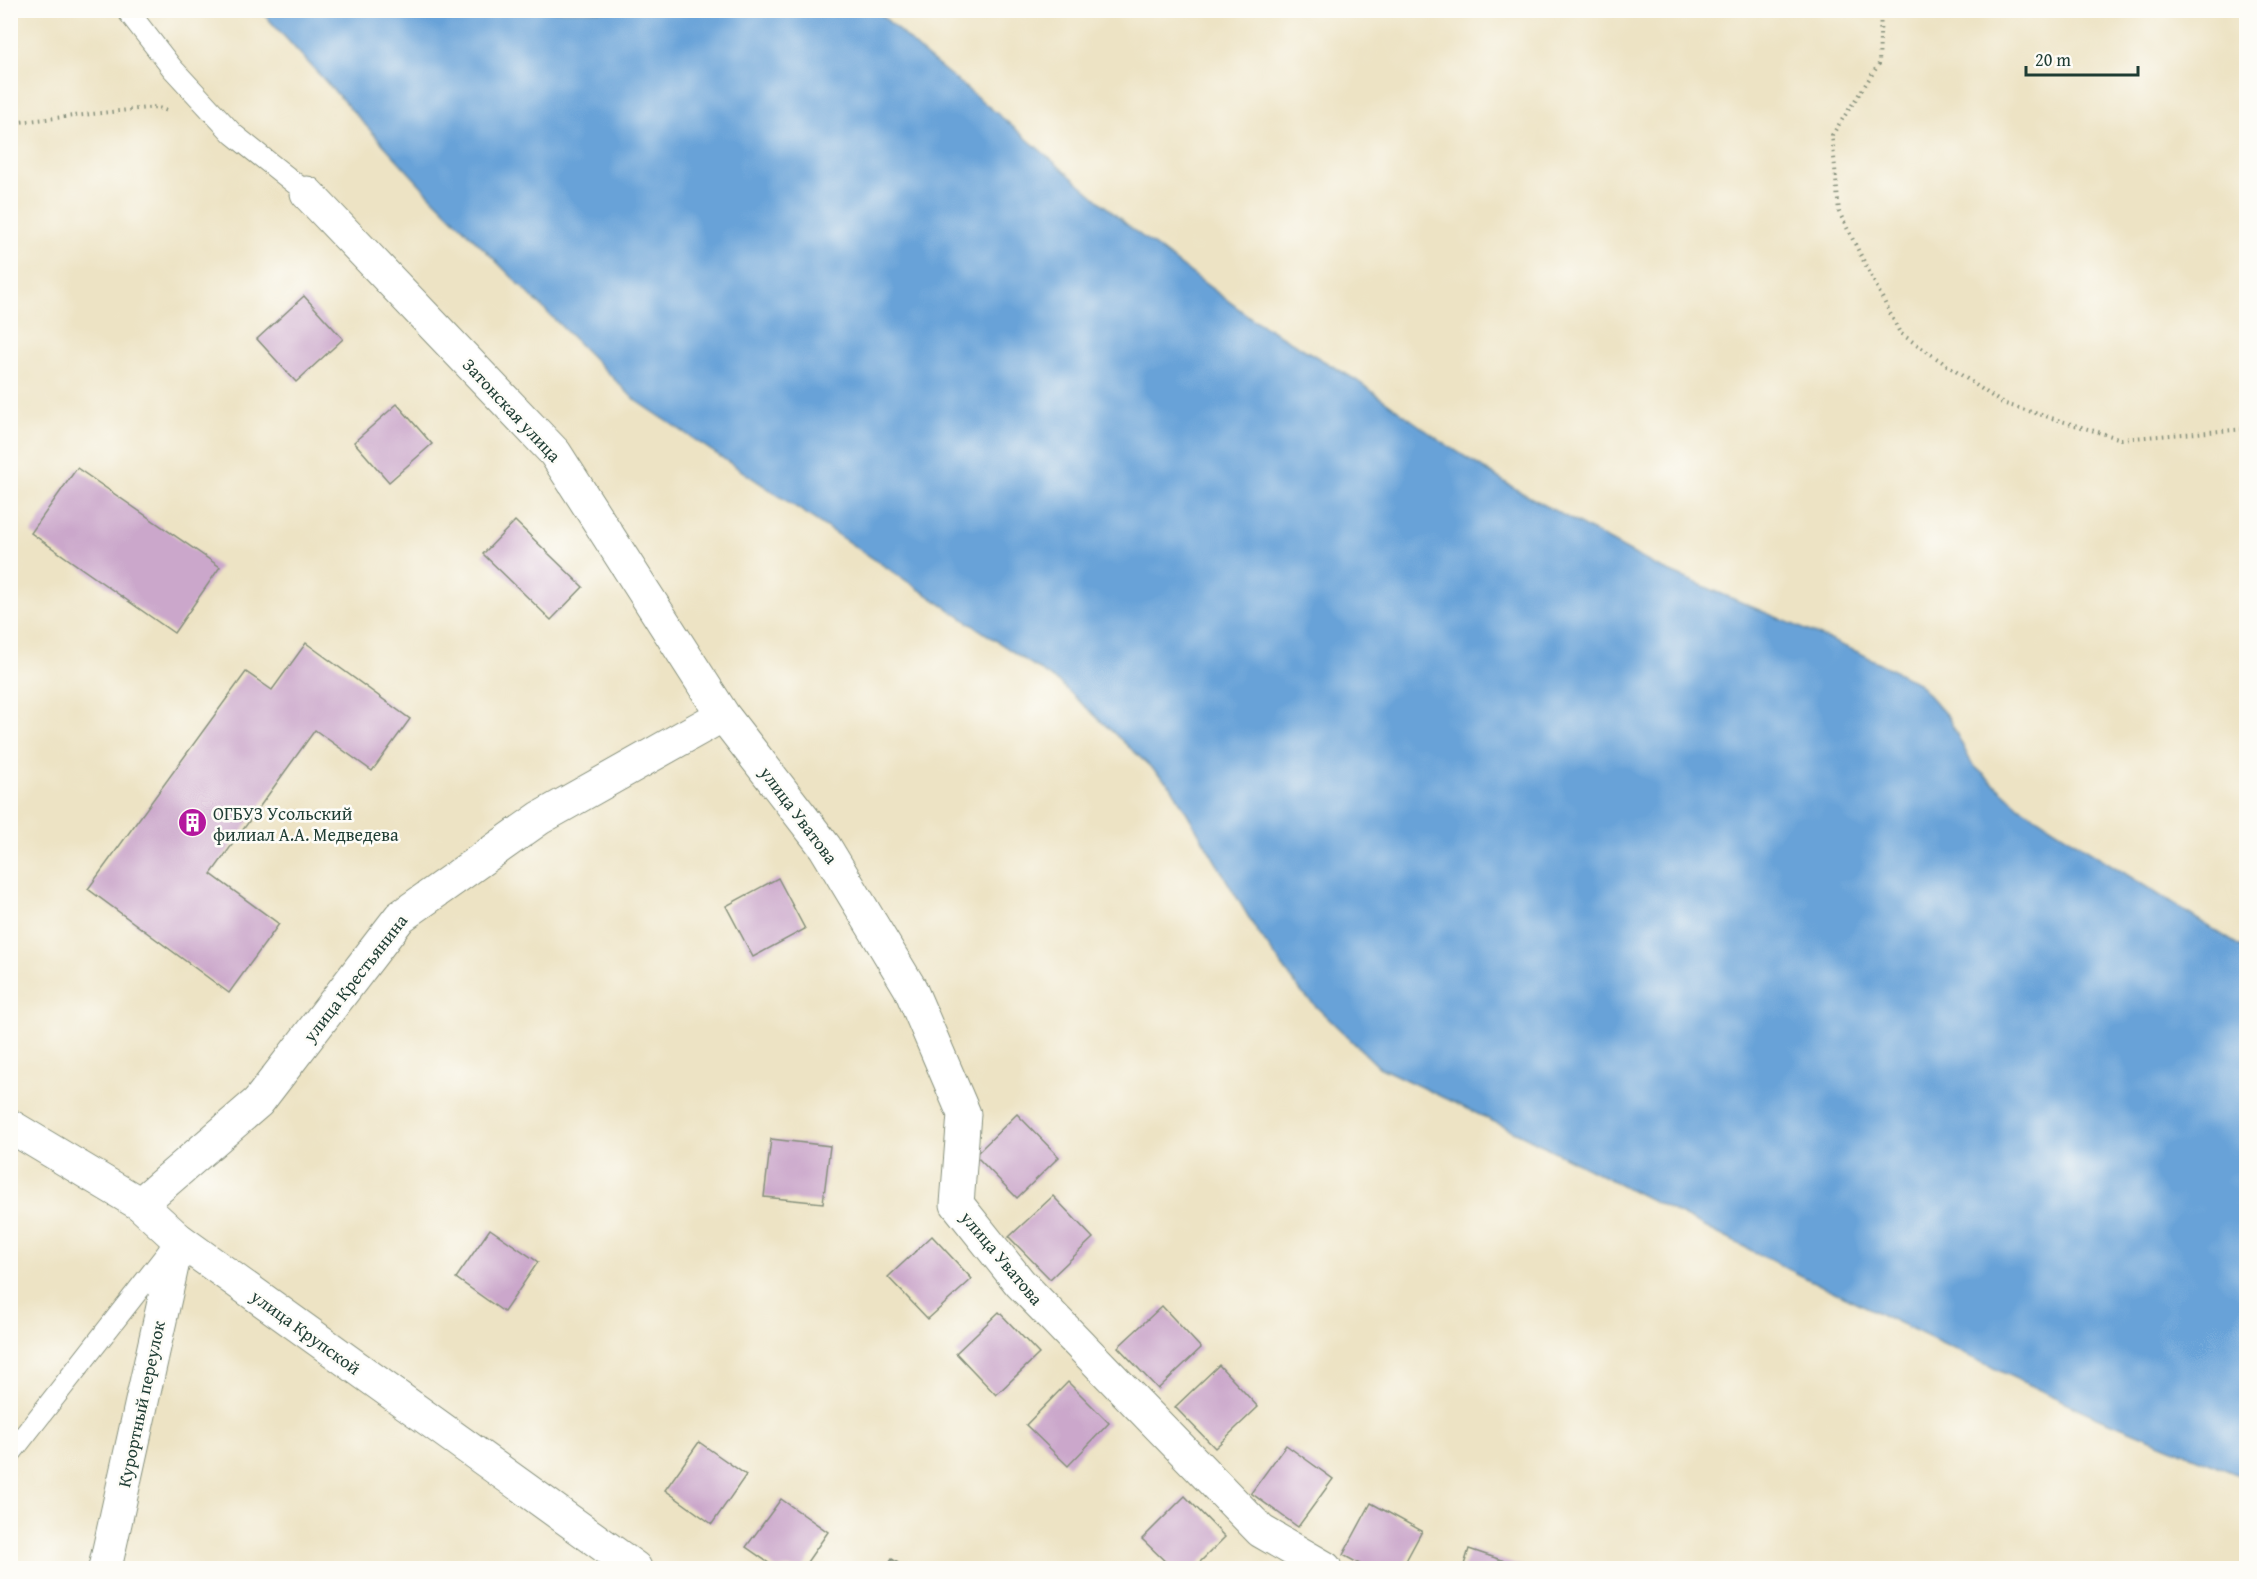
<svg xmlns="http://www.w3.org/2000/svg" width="2257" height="1579" font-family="'Gentium Book Plus',serif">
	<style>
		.water { fill: #68a2d8; stroke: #447086; stroke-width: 1.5 }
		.building { fill: #cba7cb }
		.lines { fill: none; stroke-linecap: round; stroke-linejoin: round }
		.service-casing { stroke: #86907c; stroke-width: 23 }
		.minor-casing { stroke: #86907c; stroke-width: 35 }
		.tertiary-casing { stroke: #86907c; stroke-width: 35 }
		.path { stroke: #86907c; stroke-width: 4; stroke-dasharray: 1.5 4.5; stroke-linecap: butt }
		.service { stroke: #fff; stroke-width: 21 }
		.minor { stroke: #fff; stroke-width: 33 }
		.tertiary { stroke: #fff; stroke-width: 33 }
		.labels { text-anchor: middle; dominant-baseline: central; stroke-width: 5; stroke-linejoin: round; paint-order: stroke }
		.street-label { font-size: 18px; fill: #1f3d34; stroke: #fdfcf7 }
		.poi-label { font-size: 18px; fill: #1f3d34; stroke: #fdfcf7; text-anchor: start }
	</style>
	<rect width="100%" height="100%" fill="#fdfcf7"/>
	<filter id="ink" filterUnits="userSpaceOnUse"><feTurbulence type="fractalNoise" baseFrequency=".0167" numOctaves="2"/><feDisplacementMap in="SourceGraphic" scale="12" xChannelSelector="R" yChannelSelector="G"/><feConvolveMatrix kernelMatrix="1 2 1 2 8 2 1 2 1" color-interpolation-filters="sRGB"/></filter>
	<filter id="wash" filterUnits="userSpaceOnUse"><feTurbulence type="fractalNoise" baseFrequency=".008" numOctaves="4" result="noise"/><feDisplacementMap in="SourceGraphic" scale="24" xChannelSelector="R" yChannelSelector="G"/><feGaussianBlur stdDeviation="1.35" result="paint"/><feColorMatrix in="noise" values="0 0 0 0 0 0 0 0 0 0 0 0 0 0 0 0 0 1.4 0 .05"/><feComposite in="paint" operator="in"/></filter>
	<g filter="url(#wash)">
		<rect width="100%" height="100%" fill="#ede3c4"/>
		<path class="water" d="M261,11H877L923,53L1005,120L1132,229L1254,320L1356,380L1442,442L1517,490L1654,565L1860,653L1918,683L1948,717L1972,764L2020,807L2246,950V1478L2088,1413L1822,1286L1522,1135L1379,1067L1302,993L1255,928L1171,786L1061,684L634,399L426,191Z"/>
		<g id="blocks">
			<path class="building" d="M304,296L343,339L296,382L257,339Z
				M397,404L432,444L389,482L354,442Z
				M77,468L220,567L174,633L31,533Z
				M515,521L583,587L551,620L483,554Z
				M306,643L410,719L372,771L315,730L211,874L279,924L229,993L88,889L246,672L272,690Z
				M778,878L805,929L753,957L726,906Z
				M1017,1114L1059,1157L1017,1198L975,1155Z
				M771,1139L830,1146L823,1203L764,1197Z
				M1053,1196L1093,1238L1050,1279L1009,1237Z
				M490,1229L538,1262L504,1312L456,1278Z
				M932,1236L972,1279L928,1319L888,1277Z
				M1162,1306L1201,1348L1158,1389L1118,1347Z
				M999,1312L1039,1354L996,1395L956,1353Z
				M1219,1365L1258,1407L1215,1448L1175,1407Z
				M1068,1382L1109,1423L1068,1466L1026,1425Z
				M699,1442L746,1475L712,1524L665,1490Z
				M1286,1445L1333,1479L1298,1527L1251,1493Z
				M1185,1496L1225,1537L1194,1568H1172L1142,1539Z
				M781,1499L828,1532L803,1568H776L746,1547Z
				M1371,1503L1422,1531L1402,1568H1367L1343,1555Z
				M1469,1549L1525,1568H1463Z
				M892,1559L906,1568H886Z"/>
		</g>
	</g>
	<g filter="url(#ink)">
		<use href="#blocks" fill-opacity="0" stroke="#86907c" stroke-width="1.5"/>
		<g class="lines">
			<defs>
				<path id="service" d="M127,10L172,68L233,134L307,193
					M10,1454L172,1247"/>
				<path id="minor" d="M307,193L555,453L723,715L825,847L910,988L964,1114L957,1204L1020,1283L1261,1531L1325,1568
					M140,1204L258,1102L400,917L540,818L723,715
					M105,1568L178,1239"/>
				<path id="tertiary" d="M10,1126L140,1204L178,1239L635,1568"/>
			</defs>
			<use href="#service" class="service-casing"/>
			<use href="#minor" class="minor-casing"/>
			<use href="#tertiary" class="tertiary-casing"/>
			<path class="path" d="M1881,10L1879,64L1832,135L1839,212L1900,333L2002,403L2121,439L2246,429
				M10,123L156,107L170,112"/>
			<use href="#service" class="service"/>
			<use href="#minor" class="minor"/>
			<use href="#tertiary" class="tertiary"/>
		</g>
	</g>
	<defs>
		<symbol id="building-disc" viewBox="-11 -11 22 22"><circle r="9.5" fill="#b5179e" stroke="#fdfcf7"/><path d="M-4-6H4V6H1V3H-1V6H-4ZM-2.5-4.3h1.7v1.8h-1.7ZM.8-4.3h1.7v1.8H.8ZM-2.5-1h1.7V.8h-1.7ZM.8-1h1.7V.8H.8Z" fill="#fff"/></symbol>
	</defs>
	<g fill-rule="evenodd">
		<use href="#building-disc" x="176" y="806" width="33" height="33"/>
	</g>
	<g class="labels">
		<g class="street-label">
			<text transform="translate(512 410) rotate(47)">Затонская улица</text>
			<text transform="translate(799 815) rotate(53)">улица Уватова</text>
			<text transform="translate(355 978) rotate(-52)">улица Крестьянина</text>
			<text transform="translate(1002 1258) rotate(50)">улица Уватова</text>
			<text transform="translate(306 1332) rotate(36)">улица Крупской</text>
			<text transform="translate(141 1404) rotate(-78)">Курортный переулок</text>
		</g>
		<g class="poi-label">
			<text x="213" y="813">ОГБУЗ Усольский<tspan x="213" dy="21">филиал А.А. Медведева</tspan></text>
		</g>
	</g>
	<rect width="2257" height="1579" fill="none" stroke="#fdfcf7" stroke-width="36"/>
	<path d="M2026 66v9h112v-9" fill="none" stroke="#1f3d34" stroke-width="3"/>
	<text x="2035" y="66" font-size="18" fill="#1f3d34" stroke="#fdfcf7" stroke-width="4.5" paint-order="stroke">20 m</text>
</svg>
